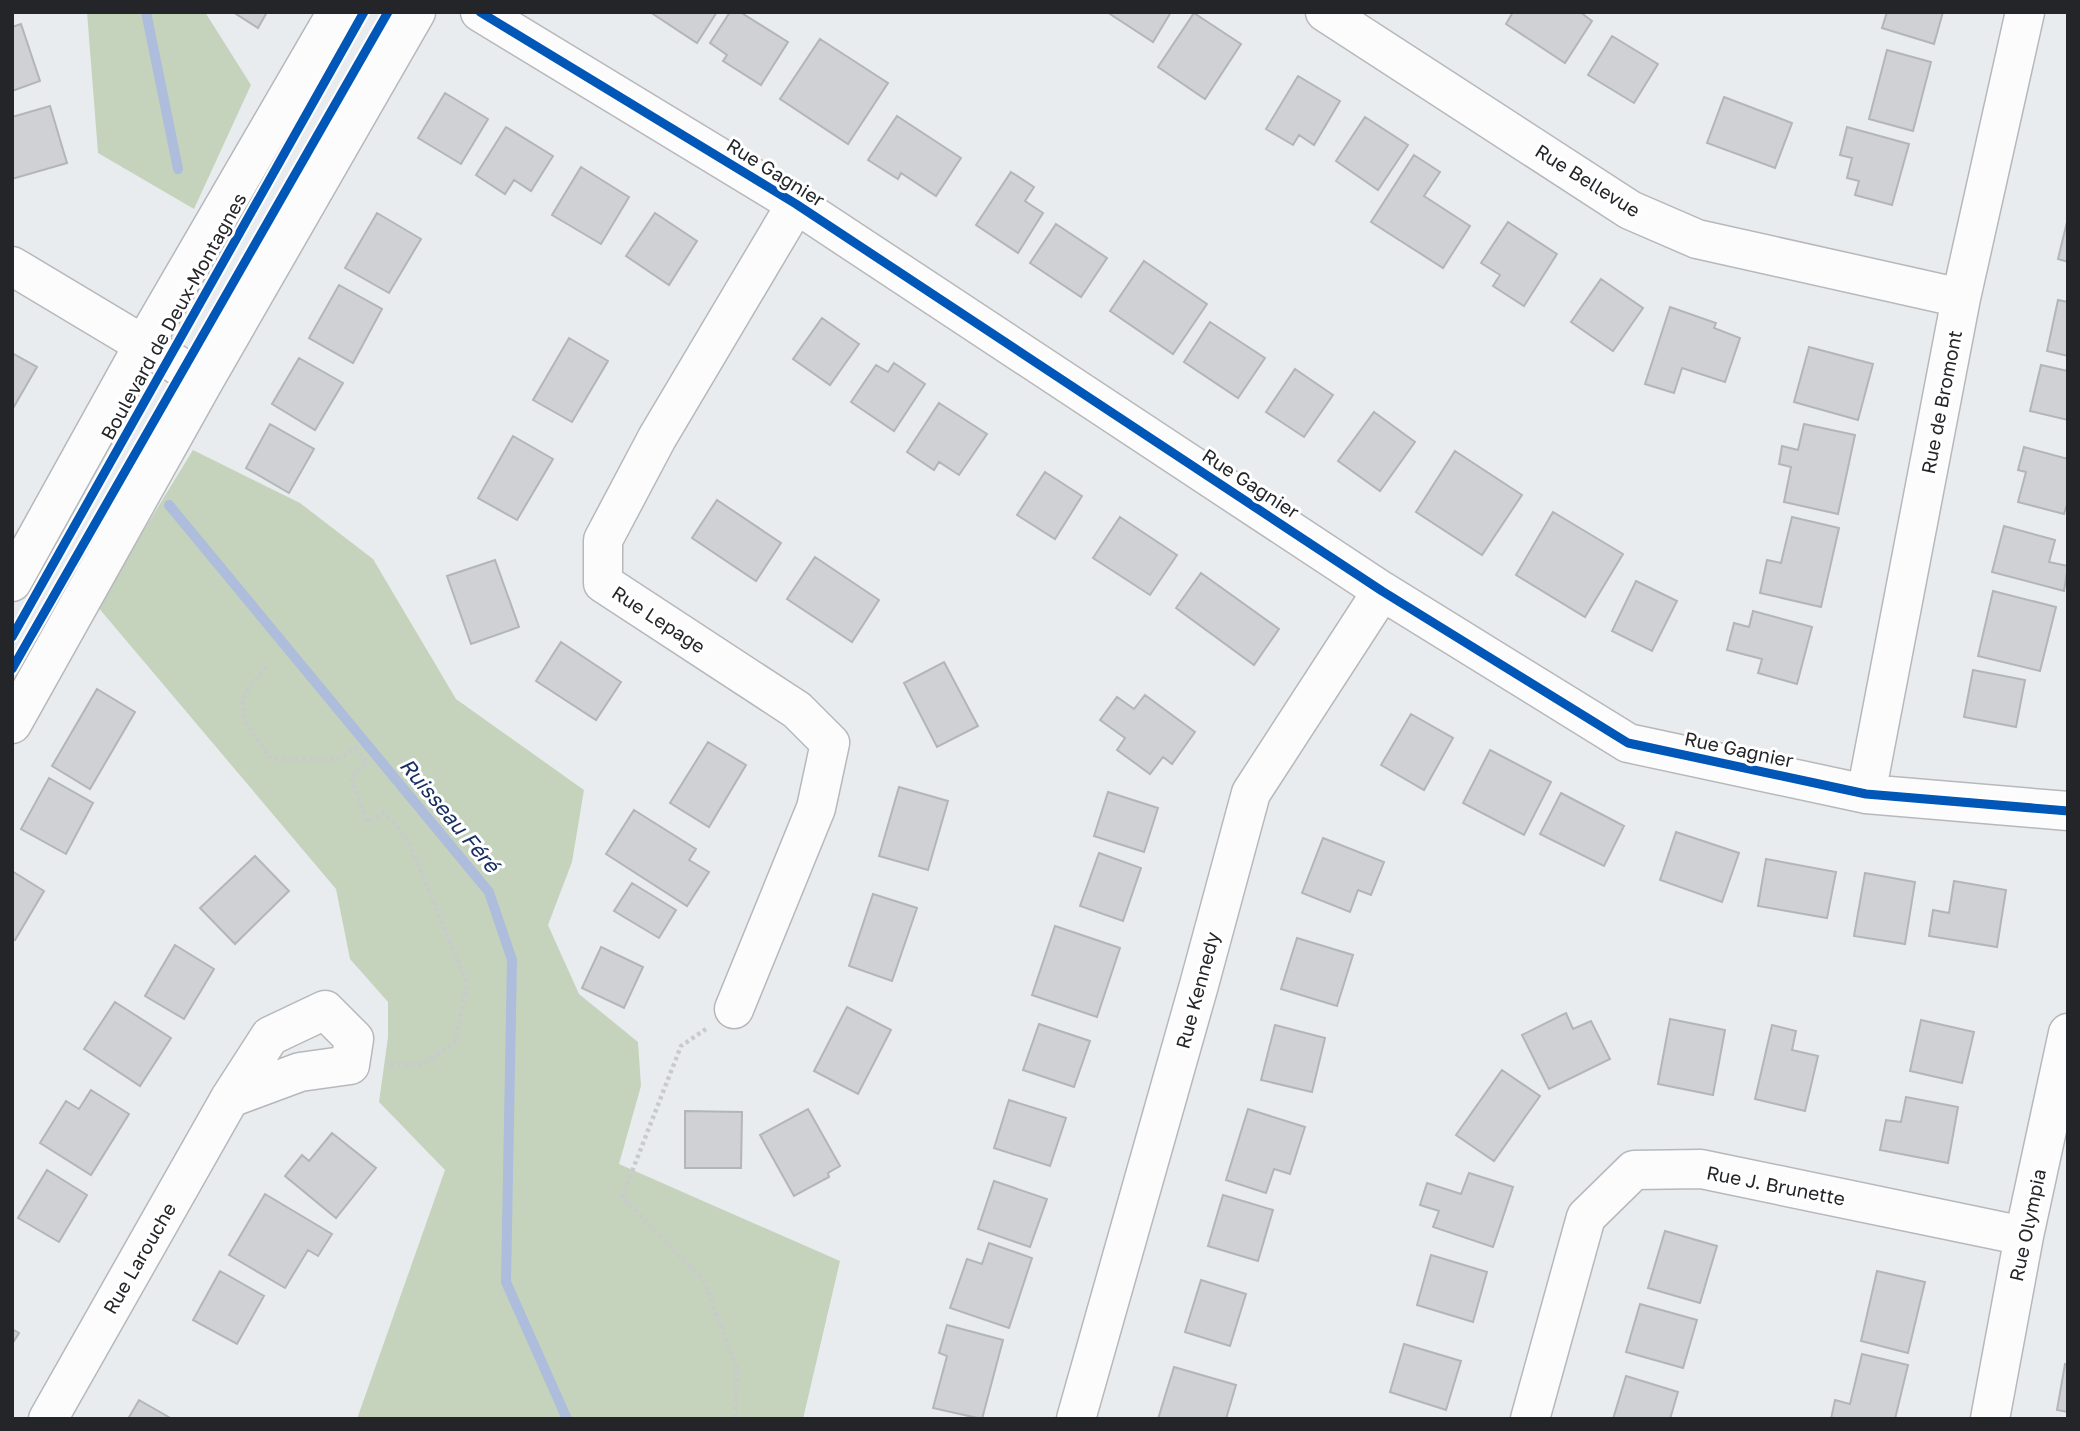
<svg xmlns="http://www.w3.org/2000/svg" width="2080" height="1431" font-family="'Golos Text',sans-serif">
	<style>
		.forest { fill: #c5d3bd }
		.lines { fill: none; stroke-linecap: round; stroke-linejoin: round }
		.stream { stroke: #adbddb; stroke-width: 10 }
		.building { fill: #cfd1d4; stroke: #b3b5b7; stroke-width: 2 }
		.minor-casing { stroke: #b6b8bb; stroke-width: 41 }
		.path { stroke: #c9cacc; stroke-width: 4.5; stroke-dasharray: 3.5 3.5; stroke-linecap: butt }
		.minor { stroke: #fcfcfd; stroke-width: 38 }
		.cycleway-casing { stroke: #fff; stroke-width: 13 }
		.cycleway { stroke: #0057b8; stroke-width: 9 }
		.labels { text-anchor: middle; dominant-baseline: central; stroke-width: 6; stroke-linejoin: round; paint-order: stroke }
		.street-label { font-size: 19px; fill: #232528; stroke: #fff }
		.water-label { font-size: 21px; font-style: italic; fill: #172f62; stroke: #fff }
	</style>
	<rect width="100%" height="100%" fill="#e9ecef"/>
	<path class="forest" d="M87,12H205L251,85L194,209L98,153Z
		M193,450L300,503L373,559L456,699L584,790L572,862L548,925L579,994L638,1042L641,1086L619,1164L840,1261L803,1419H357L445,1170L379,1102L388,1037V1002L350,959L336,889L97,606Z"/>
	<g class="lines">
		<path class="stream" d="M146,12L178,169
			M169,505L489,892L512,960L506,1282L567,1419"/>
	</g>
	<path class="building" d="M233,12H267L258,28Z
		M650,12H717L697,43Z
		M730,12H740L788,42L761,85L723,61L727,55L710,43Z
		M1107,12H1171L1153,42Z
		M1513,12H1580L1592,21L1565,63L1506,24Z
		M1887,12H1943L1934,44L1882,28Z
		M1194,13L1241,44L1205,99L1158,67Z
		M21,24L40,81L12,91V27Z
		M1612,36L1658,64L1634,103L1588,75Z
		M820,39L888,83L848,144L780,99Z
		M1887,50L1931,62L1913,131L1869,119Z
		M1298,76L1340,101L1314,145L1299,135L1293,145L1266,129Z
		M445,93L488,119L461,164L418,138Z
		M1724,97L1792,123L1775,168L1707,143Z
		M50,106L67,163L12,179V117Z
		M897,116L961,158L936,196L901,173L898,179L868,160Z
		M1365,117L1408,145L1378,190L1336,161Z
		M506,127L553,156L531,191L514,180L505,194L476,175Z
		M1847,127L1909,144L1892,205L1855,195L1859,181L1847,178L1852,158L1840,155Z
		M1414,155L1440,172L1424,196L1470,226L1443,268L1371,222Z
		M581,167L629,197L601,244L552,215Z
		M1011,172L1034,187L1025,201L1043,213L1018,253L976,225Z
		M377,213L421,239L389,293L345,268Z
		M655,213L697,241L669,285L626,256Z
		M2068,218V262L2058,259Z
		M1508,222L1557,254L1524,306L1493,286L1500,275L1481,263Z
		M1056,224L1107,258L1081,297L1030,263Z
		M1144,261L1207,304L1173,354L1110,311Z
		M1601,279L1643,308L1613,351L1571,322Z
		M339,285L382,309L353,363L309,338Z
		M2058,300L2068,302V356L2047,351Z
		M1670,307L1716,323L1714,328L1740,338L1725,382L1682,368L1674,393L1645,384Z
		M822,318L859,344L830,385L793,359Z
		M1210,322L1265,358L1238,398L1184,362Z
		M569,338L608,361L572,422L533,400Z
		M1809,347L1873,364L1858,420L1794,402Z
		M12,353L37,367L12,410Z
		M299,358L343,383L315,430L272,404Z
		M894,363L925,384L894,431L851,402L876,365L888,372Z
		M2041,365L2068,371V420L2030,411Z
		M1295,369L1333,395L1304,437L1266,412Z
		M939,403L987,434L959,475L939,462L934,470L907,452Z
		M1374,412L1415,442L1380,491L1338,461Z
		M270,424L314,449L289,493L246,468Z
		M1804,424L1855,435L1838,514L1784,502L1791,467L1779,464L1782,446L1798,450Z
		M513,436L553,459L517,520L478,498Z
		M2024,447L2068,459V501L2064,514L2018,502L2026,472L2018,470Z
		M1455,451L1522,495L1482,555L1416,512Z
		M1045,472L1082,496L1055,539L1017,515Z
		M717,500L781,543L756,581L692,538Z
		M1553,512L1623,554L1585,617L1516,575Z
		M1120,517L1177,555L1150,595L1093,558Z
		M1792,517L1839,528L1821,607L1760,593L1767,560L1781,563Z
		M2004,526L2055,540L2049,562L2068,566L2064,591L1992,572Z
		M815,557L879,600L852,642L787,599Z
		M495,560L519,627L471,644L447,576Z
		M1201,573L1279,629L1254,665L1176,608Z
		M1636,581L1677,601L1652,651L1612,631Z
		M1993,591L2056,607L2040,671L1978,656Z
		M1753,611L1812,627L1797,684L1758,673L1762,659L1727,650L1734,623L1749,627Z
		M561,642L621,682L596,720L536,681Z
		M944,662L978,726L937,747L904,683Z
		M1973,670L2025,680L2016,727L1964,717Z
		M97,689L135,712L90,789L52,766Z
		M1145,695L1195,732L1172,764L1163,757L1150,774L1117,750L1125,738L1100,720L1117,697L1134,709Z
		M1411,714L1453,738L1424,790L1381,765Z
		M708,742L746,765L709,827L670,803Z
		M1490,750L1551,782L1524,835L1463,803Z
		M49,778L93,803L66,854L21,829Z
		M899,787L948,801L928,870L879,856Z
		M1108,792L1158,808L1144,852L1094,836Z
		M1561,793L1624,826L1604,866L1540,834Z
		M634,810L696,849L689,860L709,872L687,906L606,854Z
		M1676,832L1739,853L1722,902L1660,880Z
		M1323,838L1384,862L1371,895L1358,890L1350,912L1302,893Z
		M1099,853L1141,868L1123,921L1080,906Z
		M255,856L289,891L235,944L200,908Z
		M1766,859L1836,872L1827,918L1758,906Z
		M12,871L44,891L15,940L12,939Z
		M1865,873L1915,882L1905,944L1854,936Z
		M1954,881L2006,890L1997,947L1929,936L1933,910L1949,913Z
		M632,883L676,910L659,938L614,911Z
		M873,894L917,908L892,981L849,966Z
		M1055,926L1120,948L1097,1017L1032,995Z
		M1297,938L1353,955L1337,1006L1281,989Z
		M175,945L214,969L184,1019L145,996Z
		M601,947L643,967L624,1008L582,988Z
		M115,1002L171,1038L140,1086L84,1049Z
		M847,1007L891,1030L858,1094L814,1071Z
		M1566,1013L1573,1029L1591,1021L1610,1059L1549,1089L1522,1035Z
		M1670,1019L1725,1030L1713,1095L1658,1084Z
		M1921,1020L1974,1032L1962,1083L1910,1071Z
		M1039,1024L1090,1041L1074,1087L1023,1070Z
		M1275,1025L1325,1038L1312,1092L1261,1080Z
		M1772,1025L1796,1031L1792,1050L1818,1056L1805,1111L1755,1099Z
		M1502,1070L1540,1096L1494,1161L1456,1135Z
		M91,1090L129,1114L91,1175L40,1143L66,1101L79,1109Z
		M1906,1097L1958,1107L1948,1163L1880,1150L1886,1120L1901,1122Z
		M1009,1100L1066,1118L1050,1166L994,1148Z
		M808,1109L840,1166L828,1173L829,1177L794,1196L760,1135Z
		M1248,1109L1305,1127L1290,1174L1274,1169L1266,1193L1226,1180Z
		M685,1111L742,1112L741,1168H685Z
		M332,1133L376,1168L336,1218L285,1176L302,1155L309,1161Z
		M47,1170L87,1195L59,1242L18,1218Z
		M1469,1173L1513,1187L1493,1247L1433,1227L1439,1211L1420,1205L1427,1183L1461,1194Z
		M994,1181L1047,1199L1030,1247L978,1229Z
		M265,1194L332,1234L318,1256L308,1250L285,1288L229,1255Z
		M1223,1195L1273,1210L1258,1261L1208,1246Z
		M1665,1231L1717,1246L1700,1303L1648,1288Z
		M989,1243L1032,1258L1009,1328L950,1308L967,1259L982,1264Z
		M1431,1255L1487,1272L1473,1322L1417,1305Z
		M220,1271L264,1296L237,1344L193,1320Z
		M1877,1271L1925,1282L1908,1353L1861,1341Z
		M1201,1280L1246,1294L1230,1346L1185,1332Z
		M1640,1304L1697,1320L1683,1368L1626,1352Z
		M947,1325L1003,1340L982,1419L933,1408L947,1356L939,1353Z
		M12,1329L19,1333L12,1344Z
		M1404,1344L1461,1361L1446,1410L1390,1392Z
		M1862,1354L1908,1365L1895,1419H1831L1835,1400L1850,1404Z
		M2065,1364L2068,1365V1412L2057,1410Z
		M1174,1367L1236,1385L1226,1419H1158Z
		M1626,1376L1678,1392L1670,1419H1613Z
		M139,1400L172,1419H128Z"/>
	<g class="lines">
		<defs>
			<path id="minor" d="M480,12L796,204L1382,591L1628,743L1866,794L2068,811
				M1325,12L1630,210L1697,239L1961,298
				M12,266L204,381
				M12,582L144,344L337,12
				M12,724L204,381L416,12
				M1866,794L1961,298L2025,12
				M734,1009L816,808L830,743L797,710L603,583V540L657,438L796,204
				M48,1419L230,1098L270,1036L325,1010L354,1039L350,1065L300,1072L230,1098
				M1076,1419L1199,985L1251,793L1382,591
				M1530,1419L1586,1217L1634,1170L1701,1169L2024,1236
				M1990,1419L2024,1236L2068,1033"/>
		</defs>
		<use href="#minor" class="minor-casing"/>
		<path class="path" d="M266,667L242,698L245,722L271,759L337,760L356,748L367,762L351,778L367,822L384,813L406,836L467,983L455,1042L423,1064L386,1065
			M706,1029L681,1046L622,1197L704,1281L737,1369L735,1419"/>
		<use href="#minor" class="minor"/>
		<defs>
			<path id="cycleway" d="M480,12L796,204L1382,591L1628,743L1866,794L2068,811
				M12,637L364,12
				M12,669L388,12"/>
		</defs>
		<use href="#cycleway" class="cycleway-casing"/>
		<use href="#cycleway" class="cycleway"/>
	</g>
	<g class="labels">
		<g class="street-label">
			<text transform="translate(776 172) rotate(32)">Rue Gagnier</text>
			<text transform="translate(1588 180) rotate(32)">Rue Bellevue</text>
			<text transform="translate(173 316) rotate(-61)">Boulevard de Deux-Montagnes</text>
			<text transform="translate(1941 402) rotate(-79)">Rue de Bromont</text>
			<text transform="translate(1251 483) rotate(33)">Rue Gagnier</text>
			<text transform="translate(659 619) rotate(33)">Rue Lepage</text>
			<text transform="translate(1739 749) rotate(12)">Rue Gagnier</text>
			<text transform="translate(1197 990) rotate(-75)">Rue Kennedy</text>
			<text transform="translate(1776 1185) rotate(11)">Rue J. Brunette</text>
			<text transform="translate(2027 1225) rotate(-78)">Rue Olympia</text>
			<text transform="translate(139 1258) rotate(-60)">Rue Larouche</text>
		</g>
		<g class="water-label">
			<text transform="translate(450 815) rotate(50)">Ruisseau Féré</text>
		</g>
	</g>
	<rect width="2080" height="1431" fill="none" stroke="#232528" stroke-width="28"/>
</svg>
